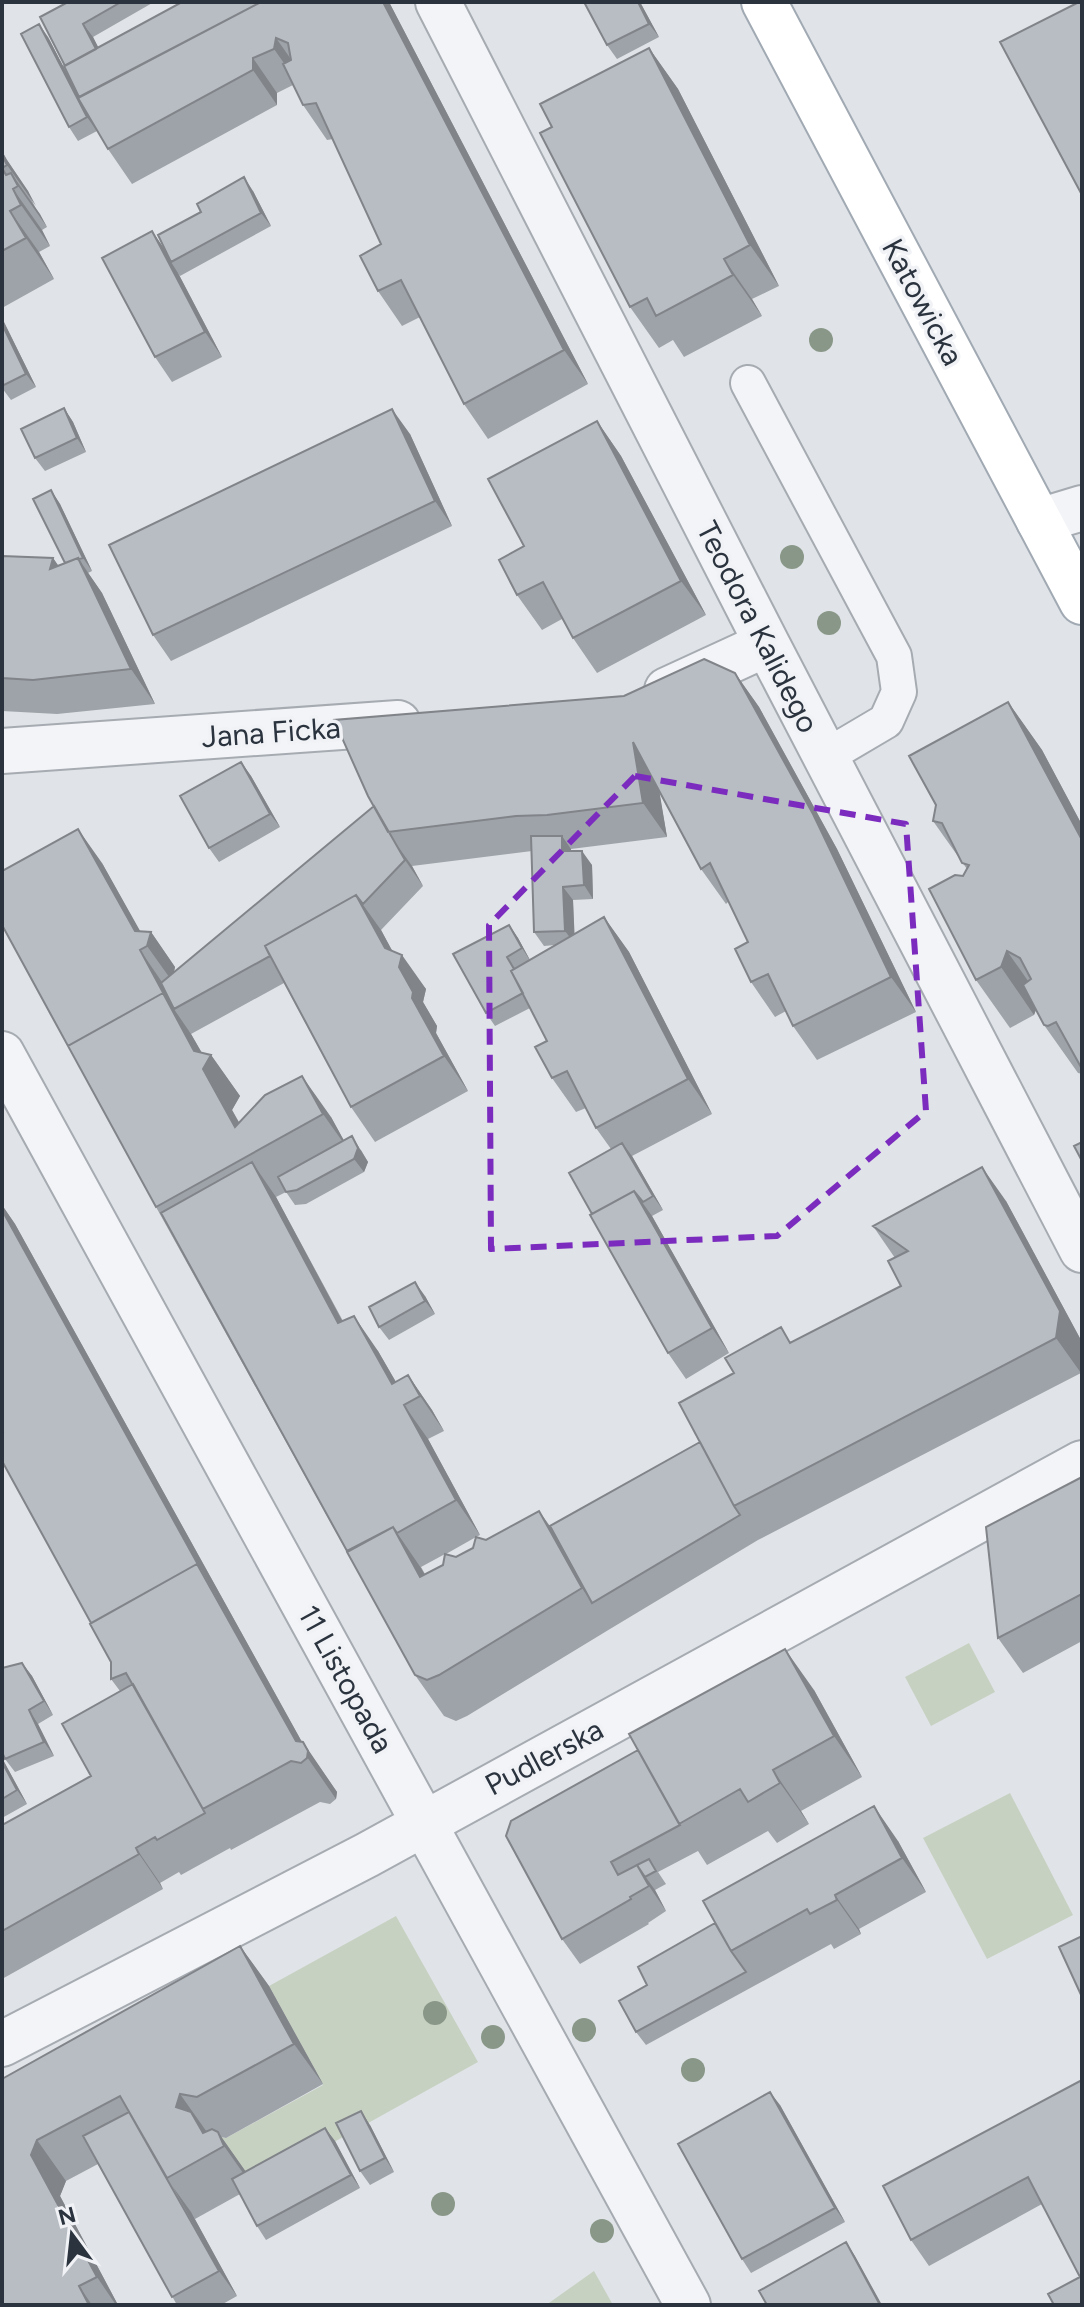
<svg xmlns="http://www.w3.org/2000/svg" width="1084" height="2307" font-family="Figtree,sans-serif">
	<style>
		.green { fill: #c7d1c2 }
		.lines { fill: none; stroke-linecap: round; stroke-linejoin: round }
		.lane-casing { stroke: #a6abb2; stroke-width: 38 }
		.street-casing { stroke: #a6abb2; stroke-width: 48 }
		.primary-casing { stroke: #a1a9b3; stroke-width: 48 }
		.lane { stroke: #f3f4f7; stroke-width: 34 }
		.street { stroke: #f3f4f7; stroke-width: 44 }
		.primary { stroke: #fff; stroke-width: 44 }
		.tree { fill: #899788 }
		.wall { fill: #9ea3a9; fill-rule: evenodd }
		.shaded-wall { fill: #818489 }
		.building { fill: #b8bdc4; stroke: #818489; stroke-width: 2 }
		.marked { fill: none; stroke: #7b2cbf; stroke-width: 6; stroke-dasharray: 16 10; stroke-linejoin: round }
		.labels { text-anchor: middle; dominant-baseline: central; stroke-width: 7; stroke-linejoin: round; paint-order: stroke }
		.street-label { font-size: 30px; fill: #2a333e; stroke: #f0f2f6 }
	</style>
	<rect width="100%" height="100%" fill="#e0e4e8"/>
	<path class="green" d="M969,1643L995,1692L931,1726L905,1677Z
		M1010,1793L1073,1915L987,1959L923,1838Z
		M396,1916L478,2062L253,2187L209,2135L226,2138L323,2085L269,1986Z
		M594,2271L613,2305H546Z"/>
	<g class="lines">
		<defs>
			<path id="lane" d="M748,383L894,656L899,692L886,721L825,757"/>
			<path id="street" d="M438,2L767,644L1082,1250
				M1039,521L1082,508
				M667,690L767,644
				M2,751L398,723
				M2,1054L688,2305
				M2,2044L367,1855L1082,1463"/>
			<path id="primary" d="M764,2L1082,602"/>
		</defs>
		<use href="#lane" class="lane-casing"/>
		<use href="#street" class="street-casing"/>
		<use href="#primary" class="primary-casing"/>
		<use href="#lane" class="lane"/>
		<use href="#street" class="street"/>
		<use href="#primary" class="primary"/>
	</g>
	<g class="tree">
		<circle cx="821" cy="340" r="12"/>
		<circle cx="792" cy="557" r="12"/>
		<circle cx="829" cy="623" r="12"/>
		<circle cx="435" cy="2013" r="12"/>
		<circle cx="584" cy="2030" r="12"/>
		<circle cx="493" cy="2037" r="12"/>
		<circle cx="693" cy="2070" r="12"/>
		<circle cx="443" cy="2204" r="12"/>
		<circle cx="602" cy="2231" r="12"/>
	</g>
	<path class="wall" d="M68,2H154L93,37L98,48L182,2H389L588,384L488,439L464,404L420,317L402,326L378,291L381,244L333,139L327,140L303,105L293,85L277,93V105L132,184L108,149L97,131L78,141L69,127L48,37L77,93L65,66Z
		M640,2L659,37L617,59L607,45Z
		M649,48L678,89L779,286L752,299L762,316L684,357L673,340L659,348L630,307L552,127Z
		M2,151L7,160L28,191L35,207L47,227L42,230L50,246L39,252L54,279L2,308Z
		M253,191L271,226L180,276L178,273L222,357L172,382L155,357L152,231L165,250Z
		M2,318L36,387L11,400L2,388Z
		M64,408L73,422L86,452L45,471L35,458Z
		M597,421L621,456L706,615L597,673L573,638L562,619L542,630L517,595L524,546Z
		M410,434L452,526L171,661L153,635Z
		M51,490L60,504L92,571L88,573L102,593L155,704L57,714L2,711V556L53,558L58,566L65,563Z
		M735,673L759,707L837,849L916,1012L817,1060L793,1026L786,1011L775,1017L751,982L748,942L729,901L726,904L701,869L659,792L667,837L571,849V851L592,865L593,899L573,900L574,935L604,917L629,952L712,1114L632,1156L663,1210L652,1216L729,1353L686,1379L668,1353L592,1214L611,1149L596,1128L586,1108L576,1112L552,1078L547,1041L530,1008L495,1026L486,1013L509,925L518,938L530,960L555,945L544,946L534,932L532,851L412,866L423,886L381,930L392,951L426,989L423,1002L437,1026L436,1033L468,1091L375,1142L351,1107L284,983L191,1034L202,1053L211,1055L240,1096L232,1110L239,1122L265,1095L331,1117L344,1141L361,1150L368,1162L364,1172L306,1204L295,1205L286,1192L276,1197L343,1321L378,1351L396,1382L408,1375L432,1410L444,1431L428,1439L480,1535L476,1537L486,1540L539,1511L550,1526L700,1442L792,1342L901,1286L895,1258L873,1226L1006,1201L1082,1342L1081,1373L758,1540L610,1629L467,1716L456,1721L444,1716L415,1675L156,1207L102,863L140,932H151L175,967L174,972L374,806L624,696ZM476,1537L473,1548L456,1557L446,1554ZM445,1554L443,1565L425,1574L421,1567Z
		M1008,702L1042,750L1082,825V1074L1078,1073L1044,1025L1036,1010L1034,1015L1010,1028L976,980L963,876L967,869L933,821Z
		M241,762L251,776L280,827L219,862L209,848Z
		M2,1205L15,1224L302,1742L337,1792L336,1799L330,1804L320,1802L231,1850L230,1848L181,1875L179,1872L160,1883L163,1889L2,1979V1825L91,1776L120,1691L111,1679V1662L91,1623L2,1430Z
		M425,1296L435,1314L389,1340L379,1327Z
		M1082,1477V1641L1023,1673L998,1638Z
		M22,1663L32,1676L53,1715L38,1724L54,1756L15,1772L5,1759Z
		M814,1690L862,1777L801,1811L809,1824L777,1843L768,1831L707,1865L698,1851L658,1872L666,1884L655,1890L666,1911L648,1923L649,1924L580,1964L562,1939L506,1836Z
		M2,1758L27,1804L2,1818Z
		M898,1841L926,1892L859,1929L861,1934L834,1949L831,1944L646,2045L636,2032L647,1985Z
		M240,1946L269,1986L323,2084L226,2138L221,2137L246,2172L325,2128L335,2141L360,2188L266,2240L257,2226L240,2194L195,2219L191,2212L237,2296L221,2305H177L98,2164L66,2181L60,2196L118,2305H126H2V2079Z
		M1082,2080L1080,2277L1042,2204L929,2266L911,2240Z
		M780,2105L845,2222L751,2273L742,2259Z
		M370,2125L394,2172L370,2185L360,2171Z"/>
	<path class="shaded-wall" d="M383,2H389L588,384L564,350Z
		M638,2H640L659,37L649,24Z
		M39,24L48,37L97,131L87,117Z
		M83,24L93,37L106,62L96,49Z
		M276,38L300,72L298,83L274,49Z
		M649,48L678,89L779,286L750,245Z
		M253,58L277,93V105L253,70Z
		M2,151L7,160L28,191L36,206L7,165L2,162Z
		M11,173L40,214L47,227L18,186Z
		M244,177L253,191L271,226L261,213Z
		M13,189L42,230L50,246L21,205Z
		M10,211L39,252L54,279L26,238Z
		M152,231L170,257L171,262L178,273L222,357L205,332Z
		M724,259L752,299L762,316L733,275Z
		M2,318L36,387L26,374L2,324Z
		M64,408L73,422L86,452L77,438Z
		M392,409L410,434L452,526L435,501Z
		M597,421L621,456L706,615L681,581Z
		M51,490L60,504L92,571L83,558Z
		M53,558L77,592L50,569Z
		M78,558L102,593L155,704L131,669Z
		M735,673L759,707L837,849L916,1012L891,977Z
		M1008,702L1042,750L1082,825V840Z
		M633,742L657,777L667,837L643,803Z
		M241,762L251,776L280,827L270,814Z
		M78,829L102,863L148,945L151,932L175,967L172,981L147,946L135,931Z
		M562,836L571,849L572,865L562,851Z
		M394,841L412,866L423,886L405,860Z
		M582,851L592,865L593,899L584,885Z
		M563,887L573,900L575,944L565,931Z
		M356,895L381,930L400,965L402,955L426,989L423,1002L437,1026L436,1033L468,1091L444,1056Z
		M604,917L629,952L712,1114L688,1079Z
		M509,925L518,938L531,962L522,948Z
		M140,950L164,985L174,1009L167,1000Z
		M1007,951L1040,998L1034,1015L1001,967Z
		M163,993L191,1034L207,1062L211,1055L240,1096L232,1110L255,1152L235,1127Z
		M302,1076L331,1117L352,1155L323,1114Z
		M352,1136L368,1162L364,1172L354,1159Z
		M622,1143L632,1156L663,1210L653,1196Z
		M252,1162L276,1197L362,1358L338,1323Z
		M982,1167L1006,1201L1082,1342L1081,1373L1056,1338Z
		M634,1191L652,1216L729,1353L712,1328Z
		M2,1205L15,1224L308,1753L303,1742L337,1792L336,1799L296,1741L2,1210Z
		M415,1282L425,1296L435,1314L425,1301Z
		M354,1316L378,1351L408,1403L392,1384Z
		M408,1375L432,1410L444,1431L420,1396Z
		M404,1405L428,1439L480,1535L456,1500Z
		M539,1511L567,1552L592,1603L582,1588Z
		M393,1527L421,1568L449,1618L420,1577Z
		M785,1649L814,1690L862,1777L834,1736Z
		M22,1663L32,1676L53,1715L44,1701Z
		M29,1710L38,1724L54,1756L44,1742Z
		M2,1758L27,1804L17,1790L2,1762Z
		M773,1770L801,1811L809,1824L780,1783Z
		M874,1806L898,1841L926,1892L902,1858Z
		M136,1848L160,1883L163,1889L139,1854Z
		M637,1865L655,1890L666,1911L649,1886Z
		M835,1895L859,1929L861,1934L837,1900Z
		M240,1946L269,1986L323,2084L294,2044Z
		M770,2092L780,2105L845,2222L835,2208Z
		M180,2094L209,2135L217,2150L176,2107Z
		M361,2111L370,2125L394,2172L385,2158Z
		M325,2128L335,2141L360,2188L351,2175Z
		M218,2132L246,2172L253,2187L224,2146Z
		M37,2140L66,2181L60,2196L118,2305H116L97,2277L31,2155Z
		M173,2187L191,2212L237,2296L219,2271Z
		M846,2242L855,2256L882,2305H880Z
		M79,2286L92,2305H89Z"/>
	<path class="building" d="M68,2H121L83,24L96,49L65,66L40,17Z
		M182,2H261L79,97L64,66Z
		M261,2H383L564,350L464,404L401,280L378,291L360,256L381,244L316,103L303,105L283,64L291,60L288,43L276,38L274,49L253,58V70L108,149L78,98Z
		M584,2H638L649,24L607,45Z
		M1079,2H1082V195L1000,42Z
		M39,24L87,117L69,127L21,34Z
		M649,48L750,245L724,259L733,275L656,316L647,298L630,307L540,133L552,127L540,104Z
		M2,155L7,165L2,168L6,175L11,173L18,186L13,189L21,205L10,211L26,238L2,251Z
		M244,177L261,213L171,262L158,235L201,212L197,204Z
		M152,231L205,332L155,357L102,258Z
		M2,324L26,374L2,386Z
		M64,408L77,438L35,458L21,429Z
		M392,409L435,501L153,635L109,545Z
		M597,421L681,581L573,638L543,582L517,595L499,560L524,546L488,479Z
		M51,490L83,558L78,559V558L65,563L33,499Z
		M2,556L53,558L50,569L78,558L131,669L33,680L2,678Z
		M704,659L735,673L813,814L891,977L793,1026L768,974L751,982L735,949L748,942L710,863L701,869L633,742L643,803L547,815L516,816L388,832L368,796L334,720L624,696Z
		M1008,702L1082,840V1069L1056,1022L1048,1026L1044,1025L1023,985L1031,979L1020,958L1007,951L1001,967L976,980L929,889L955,875L963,876L969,865L962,863L942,823L933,821L936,805L909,756Z
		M241,762L270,814L209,848L180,796Z
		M374,806L405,860L363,904L356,895L265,946L270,956L174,1009L161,983Z
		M78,829L135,931L151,932L147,946L140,950L167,1000L163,993L68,1046L2,925V871Z
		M531,836H562V851H582L584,885L563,887L565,931L534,932Z
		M356,895L385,948L402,955L399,967L413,992L412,998L444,1056L351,1107L265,946Z
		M604,917L688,1079L596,1128L567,1071L552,1078L535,1047L547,1041L511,971Z
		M509,925L522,948L507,957L514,969L511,971L523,993L486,1013L453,954Z
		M163,993L194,1051L211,1055L203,1069L235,1127L265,1095L302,1076L323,1114L156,1207L68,1046Z
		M352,1136L358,1148L354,1159L297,1190L286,1192L278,1177Z
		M1082,1142V1161L1074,1146Z
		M622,1143L653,1196L643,1202L634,1191L592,1214L569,1173Z
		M252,1162L338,1323L354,1316L392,1384L408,1375L420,1396L404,1405L456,1500L397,1533L393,1527L347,1551L161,1213Z
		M982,1167L1060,1311L1056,1338L734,1506L679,1403L734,1373L725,1358L781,1327L790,1343L901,1286L888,1261L908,1251L873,1226Z
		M634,1191L712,1328L668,1353L590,1215Z
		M2,1210L201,1570L197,1564L91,1623L2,1461V1433L3,1432L2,1430Z
		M415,1282L425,1301L379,1327L369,1307Z
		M700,1442L734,1506L740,1515L592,1603L550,1526Z
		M1082,1477V1594L998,1638L986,1527Z
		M539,1511L582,1588L439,1675L427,1680L415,1675L347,1552L393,1527L420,1577L443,1565L445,1554L456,1557L473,1548L476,1537L486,1540Z
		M197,1564L296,1741L303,1742L308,1751L307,1758L301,1763L291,1761L203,1809L126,1673L111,1679V1662L90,1624Z
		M785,1649L834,1736L773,1770L780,1783L748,1802L740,1789L679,1824L629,1734Z
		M22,1663L44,1701L29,1710L44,1742L5,1759L2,1752V1668Z
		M133,1684L205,1813L157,1840L155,1837L136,1848L139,1854L2,1931V1825L91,1776L62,1724Z
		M638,1750L680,1825L611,1862L618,1875L637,1865L649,1886L630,1897L631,1899L562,1939L506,1836L511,1821Z
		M2,1762L17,1790L2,1799Z
		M874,1806L902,1858L835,1895L837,1900L810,1914L807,1909L731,1951L703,1901Z
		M649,1859L656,1871L645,1877L637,1865Z
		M715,1923L731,1951L746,1972L636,2032L619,2001L647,1985L638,1967Z
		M1082,1936V1997L1059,1947Z
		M240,1946L294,2044L197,2097L180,2094L176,2107L191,2112L203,2133L212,2129L218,2132L224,2146L167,2178L120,2096L37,2140L31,2155L97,2277L79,2286L89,2305H2V2079Z
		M1082,2080V2305H1054L1048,2294L1080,2277L1028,2177L911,2240L883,2186Z
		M770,2092L835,2208L742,2259L678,2144Z
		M361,2111L385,2158L360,2171L336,2123Z
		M129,2112L219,2271L172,2297L83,2136Z
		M325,2128L351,2175L257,2226L232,2179Z
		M846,2242L880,2305H767L759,2291Z"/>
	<path class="marked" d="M635,776L906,824L926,1111L777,1236L491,1249L489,925Z"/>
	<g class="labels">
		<g class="street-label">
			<text transform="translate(923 302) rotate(62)">Katowicka</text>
			<text transform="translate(758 627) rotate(63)">Teodora Kalidego</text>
			<text transform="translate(271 732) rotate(-4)">Jana Ficka</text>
			<text transform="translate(346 1679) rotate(61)">11 Listopada</text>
			<text transform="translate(544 1757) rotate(-28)">Pudlerska</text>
		</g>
	</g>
	<rect width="1084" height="2307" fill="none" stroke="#2a333e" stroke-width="8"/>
	<g transform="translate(72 2235) rotate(345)" stroke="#f0f2f6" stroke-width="6" paint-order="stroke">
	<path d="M0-6L14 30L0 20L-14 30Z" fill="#2a333e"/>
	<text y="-12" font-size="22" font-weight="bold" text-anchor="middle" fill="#2a333e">N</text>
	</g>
</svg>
